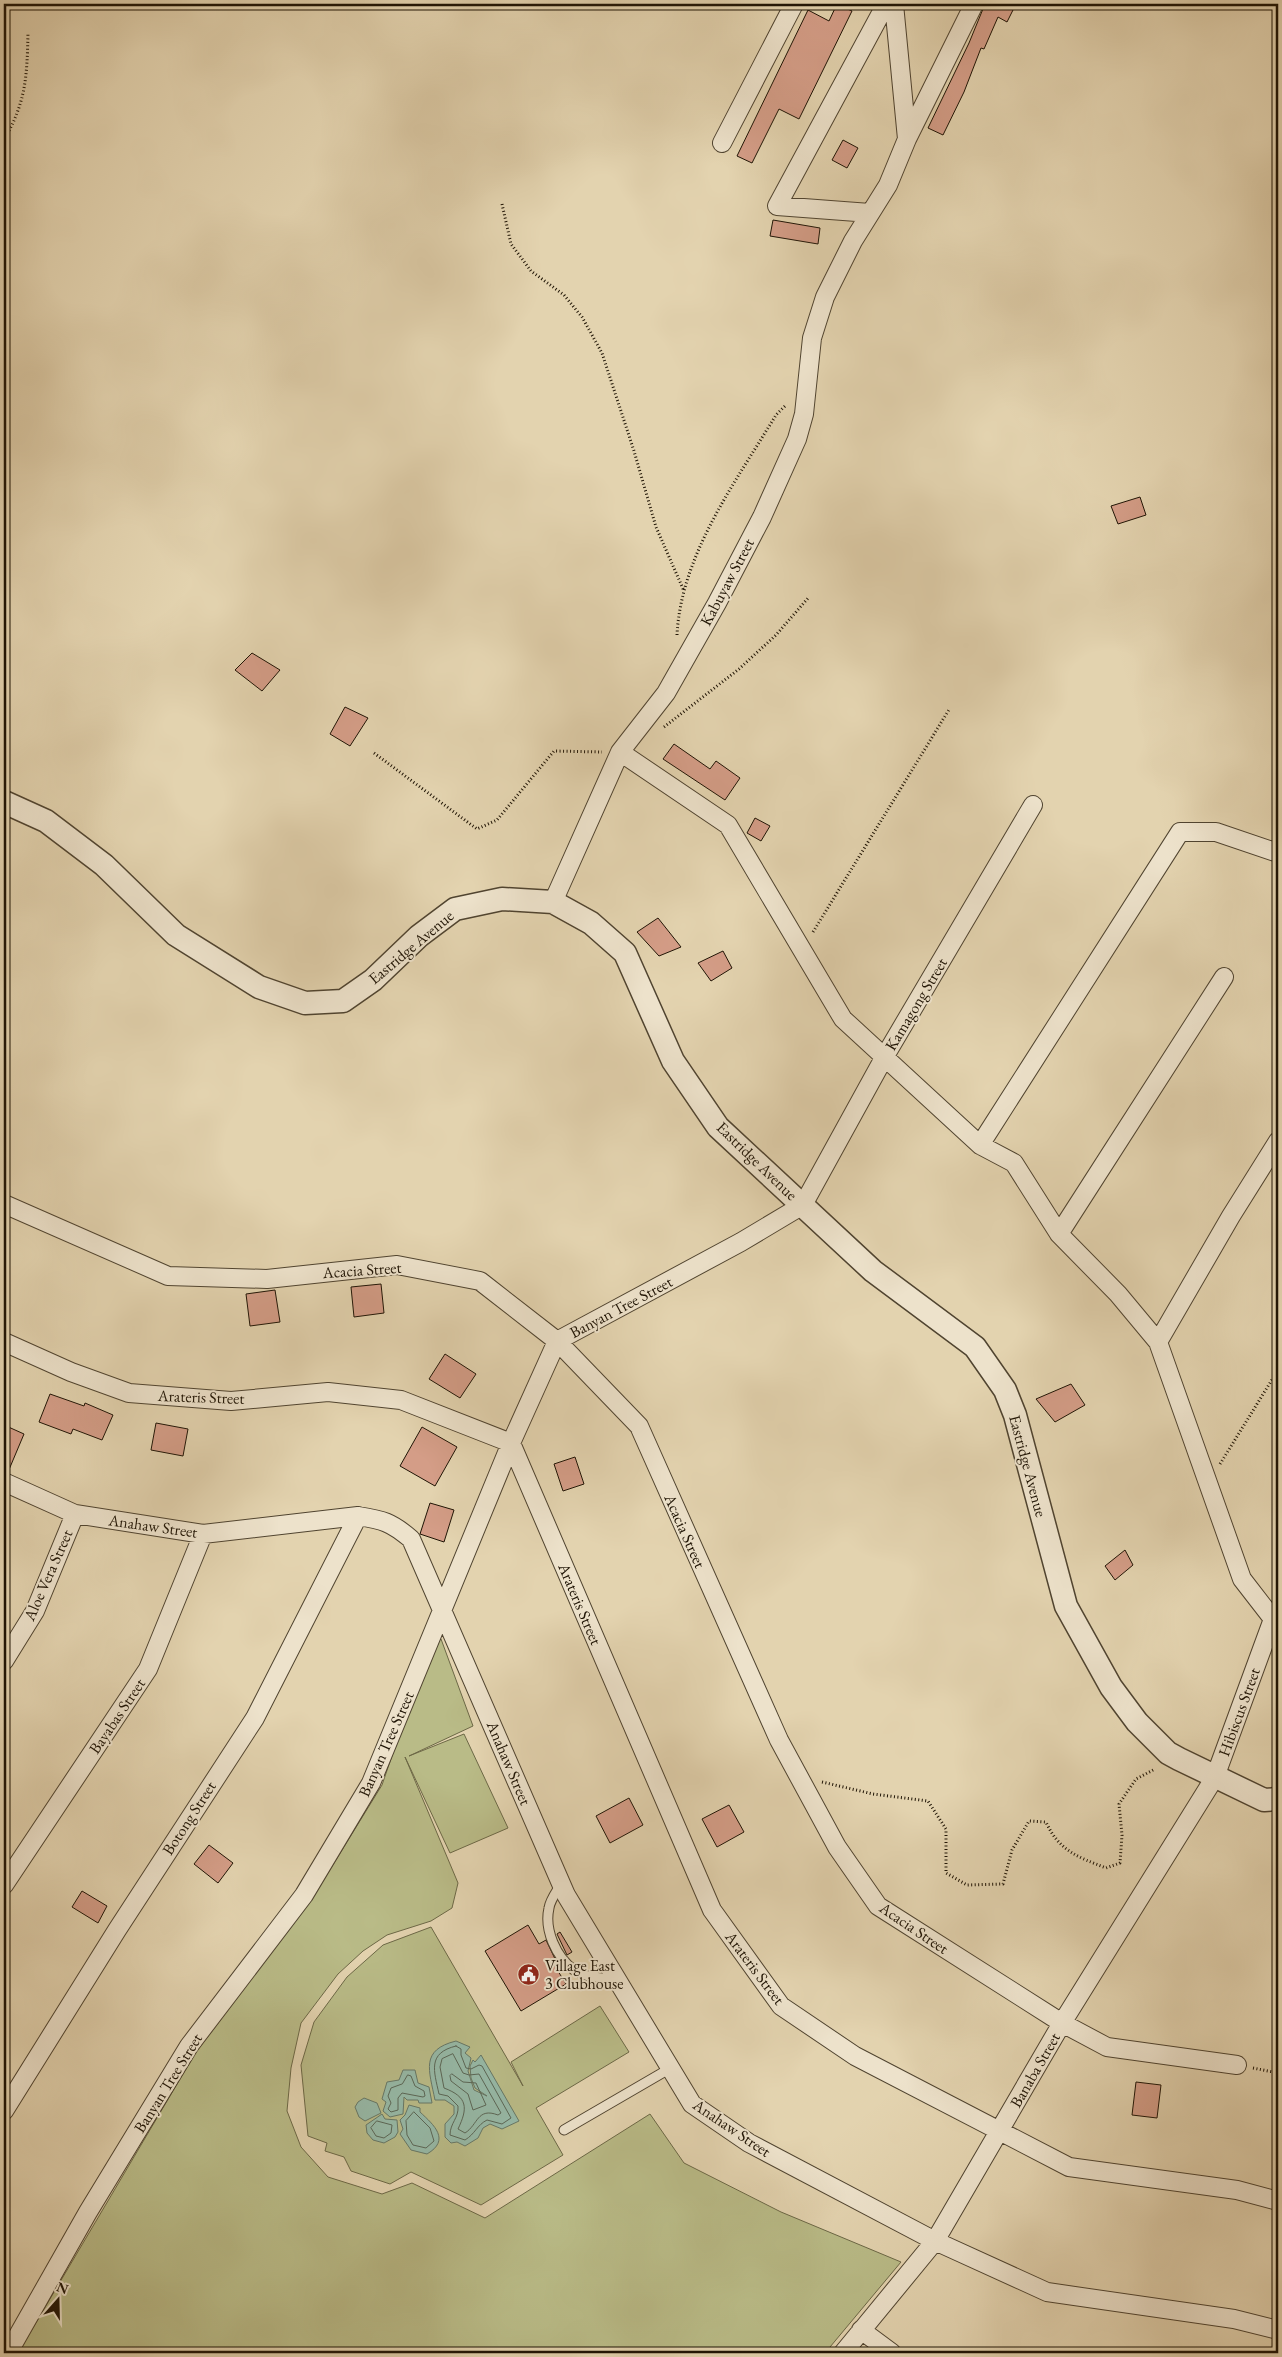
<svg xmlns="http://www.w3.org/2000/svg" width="1282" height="2357" font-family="'EB Garamond',serif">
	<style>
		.green { fill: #b9bb87; stroke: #6c6846 }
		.water { fill: #96b9a7; stroke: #676 }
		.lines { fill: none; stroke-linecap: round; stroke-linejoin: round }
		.shore { stroke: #5a6656; stroke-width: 1 }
		.building { fill: #d49d87; stroke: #1f1405 }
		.service-casing { stroke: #504430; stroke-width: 11 }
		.minor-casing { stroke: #504430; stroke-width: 20 }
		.tertiary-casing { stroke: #504430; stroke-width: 25 }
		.path { stroke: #1f1405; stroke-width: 3; stroke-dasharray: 1 2.5; stroke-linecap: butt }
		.service { stroke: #ede2cb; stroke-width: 9 }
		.minor { stroke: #ede2cb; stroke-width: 18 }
		.tertiary { stroke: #ede2cb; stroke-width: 22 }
		.labels { text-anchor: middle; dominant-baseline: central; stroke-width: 4; stroke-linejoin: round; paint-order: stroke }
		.street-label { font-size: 16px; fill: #1f1405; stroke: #ede2cb }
		.poi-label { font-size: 16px; fill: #1f1405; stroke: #ede2cb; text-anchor: start }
	</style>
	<rect width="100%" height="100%" fill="#e3d3af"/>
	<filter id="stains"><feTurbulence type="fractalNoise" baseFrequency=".004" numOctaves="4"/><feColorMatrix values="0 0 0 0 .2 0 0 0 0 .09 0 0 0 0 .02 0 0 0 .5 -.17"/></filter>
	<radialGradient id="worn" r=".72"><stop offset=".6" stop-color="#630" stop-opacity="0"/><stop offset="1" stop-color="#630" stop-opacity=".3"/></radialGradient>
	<path class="green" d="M441,1639L473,1726L409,1756L464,1734L508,1828L450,1853L405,1757L458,1883L452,1908L431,1921L387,1935L363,1951L338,1974L301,2023L291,2068L287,2111L301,2147L328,2177L382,2194L412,2183L485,2218L650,2114L684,2163L781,2212L901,2262L825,2353H18L196,2052L310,1902L382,1785L431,1642Z
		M431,1927L523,2086L511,2062L600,2006L629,2052L536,2108L563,2155L481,2205L411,2172L390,2184L351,2171L344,2157L325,2151L327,2143L308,2136L301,2065L314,2022L347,1977L383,1945Z"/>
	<path class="water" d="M456,2041L470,2047L465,2053L471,2058L468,2071L474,2090L487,2096L475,2088L471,2078L470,2066L473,2060L475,2062L481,2055L519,2121L502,2129L490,2124L483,2128L478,2138L465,2146L457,2142L451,2143L445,2137V2124L454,2114V2106L445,2100H435C429,2070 420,2050 456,2041Z
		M403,2070H415L418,2083L429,2087L432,2103H419L418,2100H407L404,2097L403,2114L390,2117L383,2111L386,2102L382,2099L387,2082L399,2080Z
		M364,2098L377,2103L381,2113L365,2121L359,2117L355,2107L358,2102Z
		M409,2105L420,2108V2112C434,2125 451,2140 427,2154L411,2150L400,2134L403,2129L400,2120L405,2115Z
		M382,2114L385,2119L397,2120L398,2132L395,2137L384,2143L373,2140L367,2133L366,2125Z"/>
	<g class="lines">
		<path class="shore" d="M456,2046L461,2049V2055L466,2068L471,2069L479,2065L482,2066L511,2118L502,2124L487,2120C477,2125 475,2134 465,2140L450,2135C450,2123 459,2118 458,2106L448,2096L439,2094C434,2071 427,2053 456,2046Z
			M453,2054L463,2073L469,2075L479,2074L501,2113L498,2115C477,2107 478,2125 465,2133L458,2129C468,2108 468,2097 444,2088L440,2067L442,2059Z
			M452,2074L463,2082L476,2083L486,2105L473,2110L468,2094L451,2081L450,2076Z
			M408,2075L411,2076L415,2086L424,2091L425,2096L423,2097L402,2093L398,2098V2110L391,2112L388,2109L391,2103L388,2096L391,2088L402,2084Z
			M414,2112L430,2128L434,2141L426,2148L413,2145L407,2135L406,2121Z
			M377,2121L392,2125L391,2133L384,2138L376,2136L371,2128Z"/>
	</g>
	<path class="building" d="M837,4L852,11L799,119L779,109L752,163L737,156L808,10L829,21Z
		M985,4H1016L1007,22L998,17L984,49L981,48L964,92L943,135L928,128L969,43Z
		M843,140L858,148L847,168L832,160Z
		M773,220L820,228L818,244L770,236Z
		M1140,497L1146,515L1118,524L1111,506Z
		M252,653L280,670L262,691L235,670Z
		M345,707L368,718L350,746L330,734Z
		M674,744L710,769L716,761L740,778L725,800L663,759Z
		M755,818L770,826L761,841L747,833Z
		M658,918L681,947L659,956L637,932Z
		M723,951L732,968L711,981L698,963Z
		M381,1284L384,1313L354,1317L351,1287Z
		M275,1290L280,1322L250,1326L246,1294Z
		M445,1354L476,1374L460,1398L429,1379Z
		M1071,1384L1085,1405L1055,1422L1036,1399Z
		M50,1394L84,1406L85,1403L113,1415L102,1440L73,1429L71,1434L39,1422Z
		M156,1423L188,1429L183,1456L151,1450Z
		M4,1425L24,1434L8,1472H4Z
		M422,1427L457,1447L435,1486L400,1466Z
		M575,1457L584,1484L563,1491L554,1464Z
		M430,1503L454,1510L444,1542L420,1534Z
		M1125,1550L1133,1565L1115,1580L1105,1566Z
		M629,1798L643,1825L610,1843L596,1816Z
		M729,1805L744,1832L717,1847L702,1819Z
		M209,1845L233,1863L218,1883L194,1864Z
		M82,1891L107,1906L98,1923L72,1907Z
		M528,1925L539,1944L546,1940L556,1961L553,1963L566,1984L521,2011L485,1951Z
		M560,1932L572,1952L567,1955L557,1934Z
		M1136,2082L1161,2085L1157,2118L1132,2115Z"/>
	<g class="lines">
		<defs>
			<path id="service" d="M561,1884C557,1891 550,1900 549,1908C544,1930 556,1957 574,1970C586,1978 602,1978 616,1979
				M564,2130L669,2069"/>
			<path id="minor" d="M907,139L974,4
				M722,143L794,4
				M870,213L777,206L886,4
				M620,752L728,825L843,1019L980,1145L1014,1163L1059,1234L1118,1294L1158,1342L1242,1579L1273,1619L1278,1621
				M553,902L620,752L666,693L717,603L762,517L797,439L804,414L812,338L825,297L853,241L888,185L907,139L894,4
				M980,1145L1180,832H1216L1278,853
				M4,1204L168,1276L267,1279L397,1265L480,1281L557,1341L639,1426L779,1740L837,1847L878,1906L1062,2023L1107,2047L1237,2065
				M1059,1234L1224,977
				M4,1342L71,1372L129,1393L231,1401L328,1392L401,1400L511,1443L712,1910L781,2006L855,2056L1069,2167L1237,2190L1278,2201
				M1158,1342L1231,1216L1278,1141
				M4,1482L75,1514L203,1534L358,1516C383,1520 391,1522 411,1539L566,1895L692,2104L749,2143L935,2241L1047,2292L1234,2319L1278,2330
				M4,1661L35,1611L75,1514
				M4,1885L148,1669L203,1534
				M4,2111L117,1930L255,1718L358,1516
				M861,2330L892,2353
				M8,2353L88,2212L189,2046L304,1895L371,1783L511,1443L557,1341L741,1242L803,1205L885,1056L1033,805
				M843,2353L935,2241L1062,2023L1215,1777L1273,1619"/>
			<path id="tertiary" d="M4,802L46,821L104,865L176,935L259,987L305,1003L343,1001L373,980L419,936L455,909L502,899L553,902L591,923L625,953L673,1061L718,1127L873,1271L975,1347L1005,1390L1015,1415L1066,1606L1111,1687L1137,1722L1168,1753L1179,1759L1264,1800L1278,1799"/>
		</defs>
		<use href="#service" class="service-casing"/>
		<use href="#minor" class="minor-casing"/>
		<use href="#tertiary" class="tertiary-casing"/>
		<path class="path" d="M4,140C26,102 27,77 28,33
			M502,204L511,244L531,271L564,295L582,317L602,353L634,451L656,527L684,591
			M677,635C681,555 735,483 776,415L786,405
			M664,727L739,669L776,635L809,597
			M374,753L477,829L497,820L554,751L602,752
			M813,932L950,708
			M1220,1464L1278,1370
			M822,1782L873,1794L928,1801L946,1829V1873L967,1885L1003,1884L1012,1850L1029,1821L1046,1822C1059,1851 1078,1857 1106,1868L1120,1863L1122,1835L1119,1804L1136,1779L1155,1769
			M1253,2068L1278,2073"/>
		<use href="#service" class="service"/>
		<use href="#minor" class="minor"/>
		<use href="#tertiary" class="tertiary"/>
	</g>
	<defs>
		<symbol id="civic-disc" viewBox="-11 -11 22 22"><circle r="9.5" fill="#8f2418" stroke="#ede2cb"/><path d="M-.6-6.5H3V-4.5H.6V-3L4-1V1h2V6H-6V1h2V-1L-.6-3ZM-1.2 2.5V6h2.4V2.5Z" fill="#fff"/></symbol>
	</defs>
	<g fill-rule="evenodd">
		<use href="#civic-disc" x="516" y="1962" width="25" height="25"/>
	</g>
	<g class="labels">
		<g class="street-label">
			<text transform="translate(727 582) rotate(-62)">Kabuyaw Street</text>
			<text transform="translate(411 947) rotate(-40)">Eastridge Avenue</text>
			<text transform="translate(916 1004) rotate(-59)">Kamagong Street</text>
			<text transform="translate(757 1161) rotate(44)">Eastridge Avenue</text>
			<text transform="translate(362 1270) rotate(-4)">Acacia Street</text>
			<text transform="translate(621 1307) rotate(-28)">Banyan Tree Street</text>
			<text transform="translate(201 1397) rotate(2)">Arateris Street</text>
			<text transform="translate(1028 1466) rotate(75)">Eastridge Avenue</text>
			<text transform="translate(153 1526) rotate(8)">Anahaw Street</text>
			<text transform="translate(685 1531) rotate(66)">Acacia Street</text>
			<text transform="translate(48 1575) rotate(-66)">Aloe Vera Street</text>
			<text transform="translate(580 1604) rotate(67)">Arateris Street</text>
			<text transform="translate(1239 1712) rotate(-70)">Hibiscus Street</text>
			<text transform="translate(117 1716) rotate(-56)">Bayabas Street</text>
			<text transform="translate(386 1744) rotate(-66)">Banyan Tree Street</text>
			<text transform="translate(509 1763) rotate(67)">Anahaw Street</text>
			<text transform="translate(189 1818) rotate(-57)">Botong Street</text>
			<text transform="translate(914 1928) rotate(34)">Acacia Street</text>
			<text transform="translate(755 1968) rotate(53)">Arateris Street</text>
			<text transform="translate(1035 2070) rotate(-60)">Banaba Street</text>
			<text transform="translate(168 2083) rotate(-58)">Banyan Tree Street</text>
			<text transform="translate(732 2128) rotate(34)">Anahaw Street</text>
		</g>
		<g class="poi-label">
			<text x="545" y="1965">Village East<tspan x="545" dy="18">3 Clubhouse</tspan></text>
		</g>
	</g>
	<rect width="1282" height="2357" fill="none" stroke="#e3d3af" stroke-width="20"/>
	<rect x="5" y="5" width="1272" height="2347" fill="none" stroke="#1f1405" stroke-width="2.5"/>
	<rect x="10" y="10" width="1262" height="2337" fill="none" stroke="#1f1405"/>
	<g transform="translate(58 2300) rotate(20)" stroke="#ede2cb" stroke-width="4" paint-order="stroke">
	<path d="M0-4L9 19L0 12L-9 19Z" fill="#1f1405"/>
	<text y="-8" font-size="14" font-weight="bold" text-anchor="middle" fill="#1f1405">N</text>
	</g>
	<rect width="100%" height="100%" filter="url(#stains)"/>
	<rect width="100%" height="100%" fill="url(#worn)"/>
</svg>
